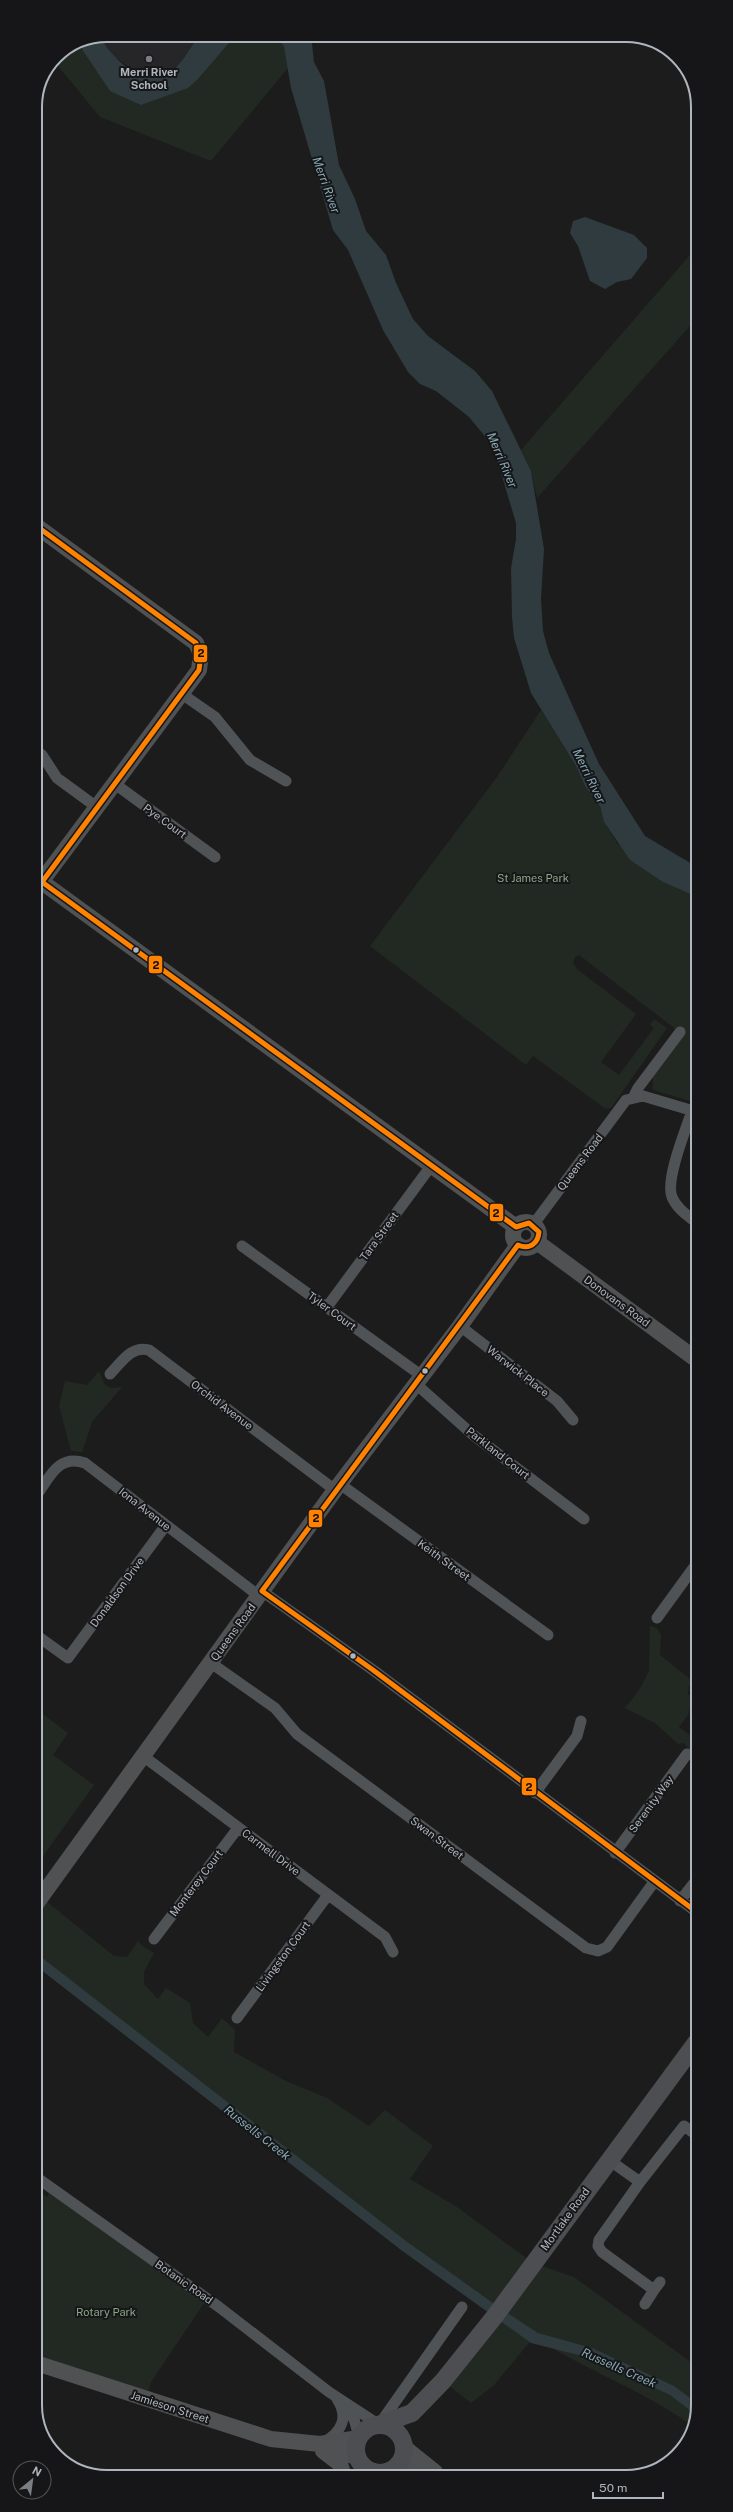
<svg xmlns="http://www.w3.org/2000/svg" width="733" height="2512" font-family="'Public Sans',sans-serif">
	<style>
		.built { fill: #262628 }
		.green { fill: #222922 }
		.water { fill: #2f3b3e }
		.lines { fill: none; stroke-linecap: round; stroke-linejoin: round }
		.street { stroke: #505355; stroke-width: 11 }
		.secondary { stroke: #4f5153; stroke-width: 16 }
		.primary { stroke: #4d4e51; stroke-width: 18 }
		.bus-1-casing { stroke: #161618; stroke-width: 8 }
		.bus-1 { stroke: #ff8200; stroke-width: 5 }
		.poi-dot { fill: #7b7f84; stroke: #161618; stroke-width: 1.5 }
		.bus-dot { fill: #aeb5bc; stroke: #161618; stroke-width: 1.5 }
		.labels { text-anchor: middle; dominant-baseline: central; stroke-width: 4; stroke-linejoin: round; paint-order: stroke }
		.poi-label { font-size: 11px; font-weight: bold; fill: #aeb5bc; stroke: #161618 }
		.street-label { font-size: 11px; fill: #aeb5bc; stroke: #161618 }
		.park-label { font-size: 11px; fill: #8ba686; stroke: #161618 }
		.water-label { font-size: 12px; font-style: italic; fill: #87aab5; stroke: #161618 }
		.rim { fill: none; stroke: #aeb5bc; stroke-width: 2 }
		.line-badge { stroke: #161618; stroke-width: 1.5 }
		.pale-badge-label { font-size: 11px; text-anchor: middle; font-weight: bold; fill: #111 }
	</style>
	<rect width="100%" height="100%" fill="#1c1c1c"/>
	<path class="built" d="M107,35H200L179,64L166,75L153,78L137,73L111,54L99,37Z"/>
	<path class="green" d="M236,35H276L284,47L288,68L211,161L100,117L53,60L77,42L110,91L198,79Z
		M697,247V318L537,498L531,471L521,450Z
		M541,710L576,766L585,786L600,806L604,822L617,843L663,882L697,897V1103L653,1090V1075L682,1034L579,955L575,957L573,963L577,969L636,1014L601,1062L619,1075L654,1028L650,1025L654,1019L667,1028L611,1108L606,1109L533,1056L526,1065L370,946L497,777Z
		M99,1371L105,1385L112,1388L122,1387L92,1422L82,1452L71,1451L59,1406L65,1381L87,1385Z
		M650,1626L657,1628L661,1635L660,1655L695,1683L689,1686L688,1694L693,1698L688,1715L679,1727L698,1742L691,1752L684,1743L678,1744L655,1723L625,1708L639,1690L649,1671Z
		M36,1709L68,1733L53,1755L94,1785L36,1866Z
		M36,1893L114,1956L127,1957L138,1941L141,1945L154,1953L144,1972V1984L158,1999L166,1988L190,2003L193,2023L208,2037L222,2018L235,2030L234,2052L286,2081L327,2098L369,2126L385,2110L433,2146L410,2179L457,2207L533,2263L574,2277L695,2365L698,2361V2405L691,2425C643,2390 585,2370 534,2337L494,2385L471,2403L443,2381L497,2313L36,1960Z
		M51,2188L207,2299L151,2382L146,2399L36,2363V2190L47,2197Z"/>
	<path class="water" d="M200,35H236L198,79L188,88L141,105L110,91L77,42L99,36C111,56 140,87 166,75C180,68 190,47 200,35Z
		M276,35H311L314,62L324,81L339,165L355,199L366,231L386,255L396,283L413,319L428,336L475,371L492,391L531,471L544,549L541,599L543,631L549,653L574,709L599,764L645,836L697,867V897L663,882L630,860L604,822L600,806L585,786L576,766L531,693L514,638L512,617L511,568L516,539V523L493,446L469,417L436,391L420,384L408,372L383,330L348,250L333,230L291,88L284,47Z
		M585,217L634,235L647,248V258L631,279L617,282L605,289L590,281L578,246L570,233L573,221Z
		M36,1953L406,2241L500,2308L538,2333L592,2348L674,2386L698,2404L695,2414L670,2395L590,2358L531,2343L401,2250L36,1966Z"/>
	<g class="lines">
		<path class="street" d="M182,694L215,717L250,760L286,781
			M35,750L42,755L57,778L98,808
			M115,784L215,857
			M634,1096L638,1088L680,1032
			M692,1111C686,1129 665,1180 672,1197C677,1209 687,1215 697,1223
			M533,1225L626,1100L643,1096L697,1112
			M242,1246L422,1376
			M327,1307L431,1166
			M460,1326L557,1401L573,1420
			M110,1374C121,1363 131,1345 149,1350L335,1490
			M416,1384L472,1434L584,1519
			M340,1484L548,1635
			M36,1496C50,1477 58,1454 85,1463L259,1596
			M262,1591L373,1670L698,1913
			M657,1618L697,1563
			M36,1635L68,1658L166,1525
			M211,1663L275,1708L297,1734L586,1948L598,1951L607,1947L654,1882
			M143,1756L385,1937L393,1952
			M535,1793L577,1736L581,1721
			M615,1853L687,1754
			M680,1901L698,1878
			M154,1939L238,1828
			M237,2018L328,1895
			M609,2160L640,2182
			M36,2177L219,2307L329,2392L378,2424
			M654,2290L660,2282
			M645,2304L654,2290L602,2252L598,2246L599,2240L640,2182L684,2126L698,2136
			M344,2406L354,2419L359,2436
			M381,2422L462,2307
			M324,2442C342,2432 349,2417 337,2399"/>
		<path class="secondary" d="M35,525L196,643L201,654L199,670L35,890
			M42,882L516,1227
			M513 1235a13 13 0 1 1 26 0a13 13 0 1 1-26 0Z
			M537,1242L697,1360
			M36,1904L335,1490L460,1326L518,1245
			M36,2363L271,2439L320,2444L359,2438
			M322,2448L358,2457
			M405,2448L435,2472
			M323,2451L340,2464L344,2476
			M391,2471L418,2469L437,2476"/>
		<path class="primary" d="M381,2424L412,2413L443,2381L495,2316L698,2040
			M356 2449a24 24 0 1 1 48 0a24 24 0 1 1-48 0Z"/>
		<defs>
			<path id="bus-1" d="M35,525L196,643L201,654L199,670L42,882L516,1227L529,1223L539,1232C538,1244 529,1250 518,1245L262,1591L373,1670L698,1913"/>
		</defs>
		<use href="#bus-1" class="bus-1-casing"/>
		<use href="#bus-1" class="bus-1"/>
	</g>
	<circle class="poi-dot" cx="149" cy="59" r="4"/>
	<g class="bus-dot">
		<circle cx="136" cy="950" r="3.5"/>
		<circle cx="425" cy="1371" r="3.5"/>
		<circle cx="353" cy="1656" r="3.5"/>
	</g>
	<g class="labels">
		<g class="poi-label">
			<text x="149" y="72">Merri River<tspan x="149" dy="13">School</tspan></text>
		</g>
		<g class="street-label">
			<text transform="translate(165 821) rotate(36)">Pye Court</text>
			<text transform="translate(580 1162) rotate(-53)">Queens Road</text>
			<text transform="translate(379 1236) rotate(-54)">Tara Street</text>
			<text transform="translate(617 1301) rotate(36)">Donovans Road</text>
			<text transform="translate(332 1311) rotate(36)">Tyler Court</text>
			<text transform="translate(518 1371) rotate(38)">Warwick Place</text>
			<text transform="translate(222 1405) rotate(37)">Orchid Avenue</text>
			<text transform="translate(498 1453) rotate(38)">Parkland Court</text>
			<text transform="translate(145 1509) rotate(38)">Iona Avenue</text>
			<text transform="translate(444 1560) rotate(36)">Keith Street</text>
			<text transform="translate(117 1592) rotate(-54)">Donaldson Drive</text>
			<text transform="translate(233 1632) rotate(-54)">Queens Road</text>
			<text transform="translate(651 1804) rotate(-54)">Serenity Way</text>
			<text transform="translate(437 1838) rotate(37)">Swan Street</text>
			<text transform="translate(271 1852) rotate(37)">Carmell Drive</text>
			<text transform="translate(196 1883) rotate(-53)">Monterey Court</text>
			<text transform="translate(283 1956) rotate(-54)">Livingston Court</text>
			<text transform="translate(565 2219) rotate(-54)">Mortlake Road</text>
			<text transform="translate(184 2282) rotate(35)">Botanic Road</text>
			<text transform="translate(170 2407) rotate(18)">Jamieson Street</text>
		</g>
		<g class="park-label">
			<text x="533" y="878">St James Park</text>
			<text x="106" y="2312">Rotary Park</text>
		</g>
		<g class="water-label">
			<text transform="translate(326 185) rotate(70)">Merri River</text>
			<text transform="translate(502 460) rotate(67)">Merri River</text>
			<text transform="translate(589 776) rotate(64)">Merri River</text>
			<text transform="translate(257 2133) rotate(38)">Russells Creek</text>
			<text transform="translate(619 2368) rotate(24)">Russells Creek</text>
		</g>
	</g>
	<path d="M0 0H733V2512H0ZM107 42H626A65 65 0 0 1 691 107V2405A65 65 0 0 1 626 2470H107A65 65 0 0 1 42 2405V107A65 65 0 0 1 107 42Z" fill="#161618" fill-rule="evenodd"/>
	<path class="rim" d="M107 42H626A65 65 0 0 1 691 107V2405A65 65 0 0 1 626 2470H107A65 65 0 0 1 42 2405V107A65 65 0 0 1 107 42Z"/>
	<g class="line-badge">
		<rect x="193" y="644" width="15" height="19" rx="4" fill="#ff8200"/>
		<rect x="148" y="955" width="15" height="19" rx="4" fill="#ff8200"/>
		<rect x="489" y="1203" width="15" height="19" rx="4" fill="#ff8200"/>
		<rect x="308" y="1509" width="15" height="19" rx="4" fill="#ff8200"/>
		<rect x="521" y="1777" width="16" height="19" rx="4" fill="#ff8200"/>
	</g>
	<g class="pale-badge-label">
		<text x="201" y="657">2</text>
		<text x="156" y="969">2</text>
		<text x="496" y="1217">2</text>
		<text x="316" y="1522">2</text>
		<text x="529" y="1791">2</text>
	</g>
	<g transform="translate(32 2480) rotate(29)"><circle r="19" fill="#161618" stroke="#53565a"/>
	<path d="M0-3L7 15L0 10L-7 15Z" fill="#7b7f84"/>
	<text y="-6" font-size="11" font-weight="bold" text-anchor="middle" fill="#aeb5bc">N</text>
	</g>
	<path d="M593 2492v6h70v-6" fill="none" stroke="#aeb5bc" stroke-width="2"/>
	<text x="599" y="2492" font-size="12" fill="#aeb5bc" stroke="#161618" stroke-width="3" paint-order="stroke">50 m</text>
</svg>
